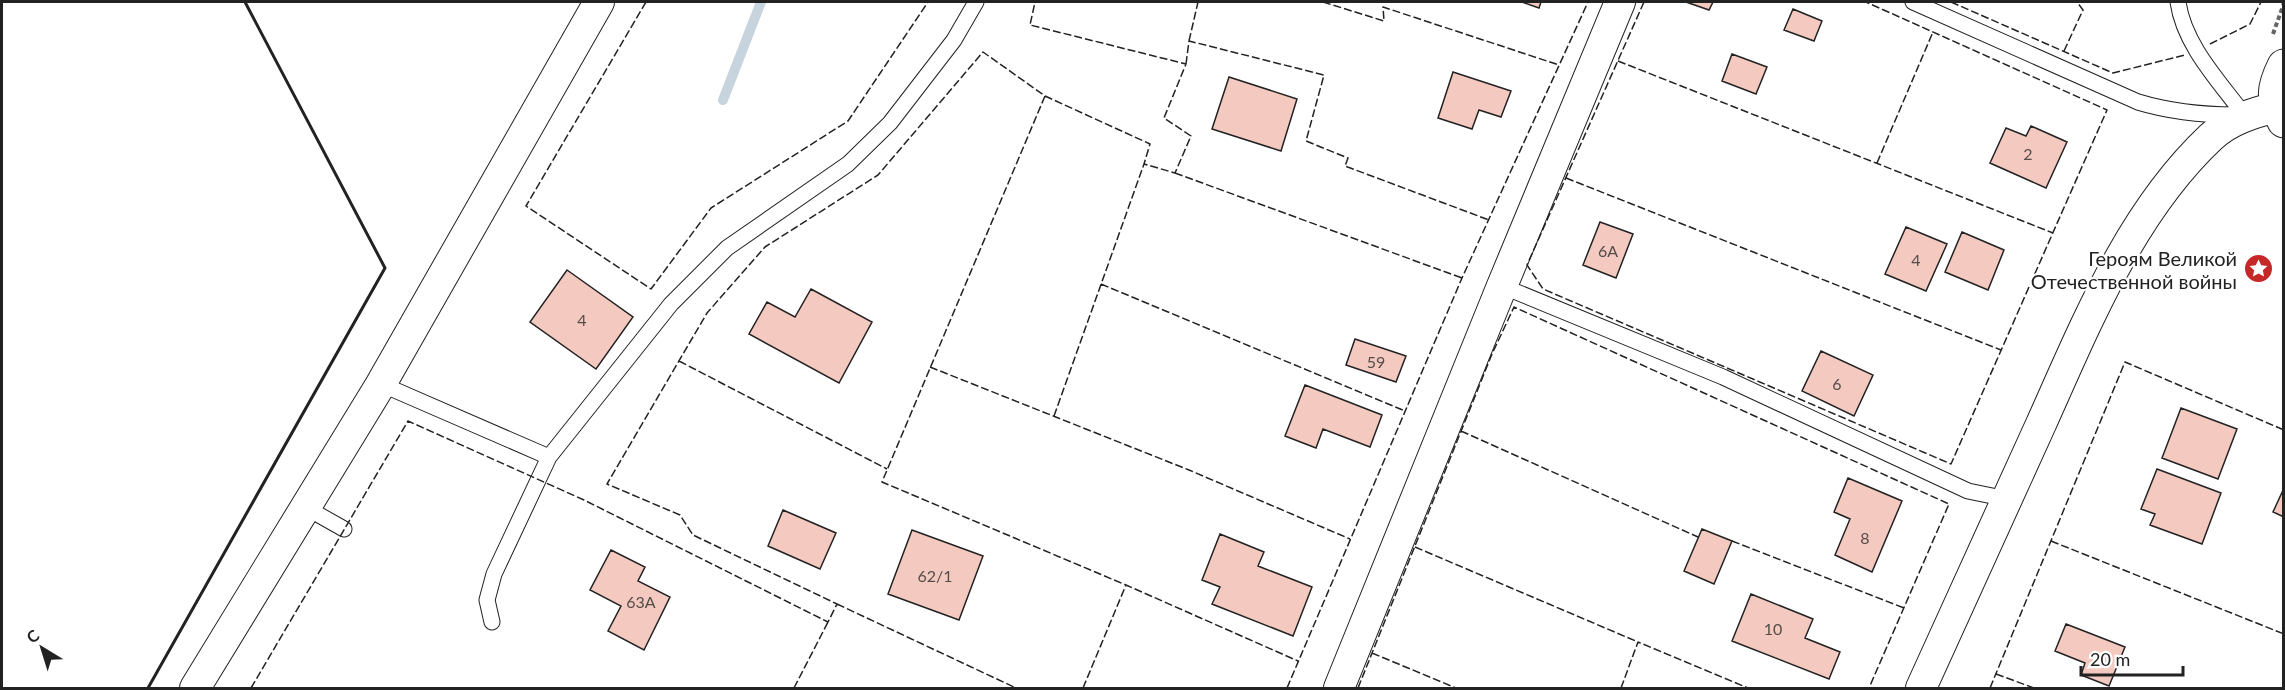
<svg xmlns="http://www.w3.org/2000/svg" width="2285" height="690" font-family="Lato,sans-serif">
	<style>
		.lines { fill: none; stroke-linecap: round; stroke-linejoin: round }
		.stream { stroke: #c7d3dd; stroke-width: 10 }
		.building { fill: #f3c9c0; stroke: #222; stroke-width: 1.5 }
		.lane-casing { stroke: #222; stroke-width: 17 }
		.street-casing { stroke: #222; stroke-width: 32 }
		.secondary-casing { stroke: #222; stroke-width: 35 }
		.path { stroke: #646464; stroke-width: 4; stroke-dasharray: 4.5 3; stroke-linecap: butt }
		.lane { stroke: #fff; stroke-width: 15 }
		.street { stroke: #fff; stroke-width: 30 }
		.secondary { stroke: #fff; stroke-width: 33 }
		.fence { stroke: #222; stroke-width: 1.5; stroke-dasharray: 8 3; stroke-linecap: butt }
		.wall { stroke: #222; stroke-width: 3 }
		.labels { text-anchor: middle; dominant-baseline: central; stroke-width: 4.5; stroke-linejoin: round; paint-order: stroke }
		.number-label { font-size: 16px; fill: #564c4a }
		.poi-label { font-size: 20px; fill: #222; stroke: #fff; text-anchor: end }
	</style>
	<rect width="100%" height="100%" fill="#fff"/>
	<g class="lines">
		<path class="stream" d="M723,100L761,2"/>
	</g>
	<path class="building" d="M1522,2H1541L1539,8Z
		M1686,2H1713L1709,10Z
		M1793,9L1822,21L1814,41L1784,30Z
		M1732,54L1767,67L1756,94L1722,81Z
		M1453,72L1511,91L1501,117L1479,110L1472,129L1438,118Z
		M1229,77L1297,99L1281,151L1212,129Z
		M2031,126L2067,142L2046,188L1990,163L2006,128L2026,136Z
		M1600,222L1633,234L1616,278L1583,265Z
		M1906,227L1947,244L1926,291L1885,274Z
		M1962,232L2004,250L1988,290L1945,272Z
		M567,270L633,317L596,369L530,322Z
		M811,289L872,322L839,383L749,334L767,302L795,317Z
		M1355,339L1406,356L1396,382L1346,365Z
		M1821,351L1873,375L1854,416L1802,391Z
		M1305,385L1382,415L1370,447L1323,429L1316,448L1285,436Z
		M2181,408L2237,429L2218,479L2162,458Z
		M2157,469L2221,493L2202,544L2150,525L2155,514L2141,509Z
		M1848,478L1902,501L1872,572L1835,555L1850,519L1834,512Z
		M2284,488V517L2273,512Z
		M783,510L836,533L820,569L768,546Z
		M1702,529L1732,541L1714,584L1684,571Z
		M912,530L983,556L959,620L888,594Z
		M1220,534L1264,552L1258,566L1312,587L1293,636L1212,604L1220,587L1202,580Z
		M611,550L645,567L638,581L670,597L644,650L608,631L621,606L590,590Z
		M1751,594L1813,619L1805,638L1840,652L1829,679L1732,641Z
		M2066,624L2125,647L2109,686L2081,675L2085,663L2055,651Z"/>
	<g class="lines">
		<defs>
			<path id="lane" d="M1913,2L2138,102C2171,112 2201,115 2235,115
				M2178,2C2184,45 2219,81 2245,116
				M1502,286L1723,377L1968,491L2007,499
				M381,384L549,457
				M305,507L344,529
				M492,622L487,600L494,574L549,457L671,304L727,248L848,164L890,123L954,40L976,2"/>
			<path id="street" d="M195,688L381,384L599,2
				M1339,688L1502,286L1620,2
				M1921,688C1961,600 2001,512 2041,424C2086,324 2130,213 2211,137C2229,120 2253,113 2276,107"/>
			<path id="secondary" d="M2284,66C2273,88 2272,99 2284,121"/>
		</defs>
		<use href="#lane" class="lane-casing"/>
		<use href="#street" class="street-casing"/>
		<use href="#secondary" class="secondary-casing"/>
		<path class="path" d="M2273,34L2284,3"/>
		<use href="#lane" class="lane"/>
		<use href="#street" class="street"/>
		<use href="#secondary" class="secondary"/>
		<path class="fence" d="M646,2L526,206L651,289L711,208L848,121L928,2
			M1323,2L1384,21L1383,7L1559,65
			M1644,2L1527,265L1543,289L1951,464L2107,110L1866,2
			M1951,2L2113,73L2185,55
			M1189,41L1198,2
			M2210,44L2250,24L2261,2
			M2064,51L2083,10L2077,2
			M1618,61L2053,233
			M1186,64L1189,41L1324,75L1306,141L1348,158L1345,166L1489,220
			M1045,96L882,482L1126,585
			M1877,163L1933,32
			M1175,173L1462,278
			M1566,178L2001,350
			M1101,284L1405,411
			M679,361L887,469
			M930,367L1189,470L1350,539
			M1054,416L1144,164
			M1461,431L1698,537
			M1732,541L1904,608
			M2051,541L2284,634
			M1415,547L1638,642
			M837,604L1016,688
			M1372,653L1456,688
			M1996,674L2034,688
			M251,688L408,421L584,500L828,622L837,604L693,535L680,515L607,484L707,313L765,247L878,175L983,52L1045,96L1150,144L1144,164L1175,173L1191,136L1164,118L1186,64L1030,25L1035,2
			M794,688L828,622
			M1083,688L1126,585L1298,661
			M1287,688L1462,278L1588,2
			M1358,688L1492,354L1514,307L1949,504L1869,688
			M1621,688L1638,642L1748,688
			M1990,688L2125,362L2284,430"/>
		<path class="wall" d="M148,688L385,268L245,2"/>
	</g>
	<defs>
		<symbol id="sight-disc" viewBox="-11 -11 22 22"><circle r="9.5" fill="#c62828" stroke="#fff"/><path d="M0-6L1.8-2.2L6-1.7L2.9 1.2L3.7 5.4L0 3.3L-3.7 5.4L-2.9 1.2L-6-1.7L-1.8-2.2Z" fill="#fff"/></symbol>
	</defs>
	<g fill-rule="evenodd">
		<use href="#sight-disc" x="2242" y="252" width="33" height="33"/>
	</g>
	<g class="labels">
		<g class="number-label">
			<text x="2028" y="153">2</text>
			<text x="1608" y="250">6А</text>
			<text x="1916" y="259">4</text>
			<text x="582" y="319">4</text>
			<text x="1376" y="361">59</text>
			<text x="1837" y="383">6</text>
			<text x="1865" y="537">8</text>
			<text x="935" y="575">62/1</text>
			<text x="641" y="601">63А</text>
			<text x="1773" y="628">10</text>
		</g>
		<g class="poi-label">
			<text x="2237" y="258">Героям Великой<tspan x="2237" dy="23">Отечественной войны</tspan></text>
		</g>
	</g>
	<rect width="2285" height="690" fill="none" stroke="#222222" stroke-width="6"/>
	<g transform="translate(42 648) rotate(322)" stroke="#ffffff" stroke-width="4.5" paint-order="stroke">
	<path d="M0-4.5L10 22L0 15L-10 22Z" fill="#222222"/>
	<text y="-9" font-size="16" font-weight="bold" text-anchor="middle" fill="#222222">С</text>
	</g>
	<path d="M2081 666v9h102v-9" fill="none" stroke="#222222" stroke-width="3"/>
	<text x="2090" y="666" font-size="18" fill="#222222" stroke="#ffffff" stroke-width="4.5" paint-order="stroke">20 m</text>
</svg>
